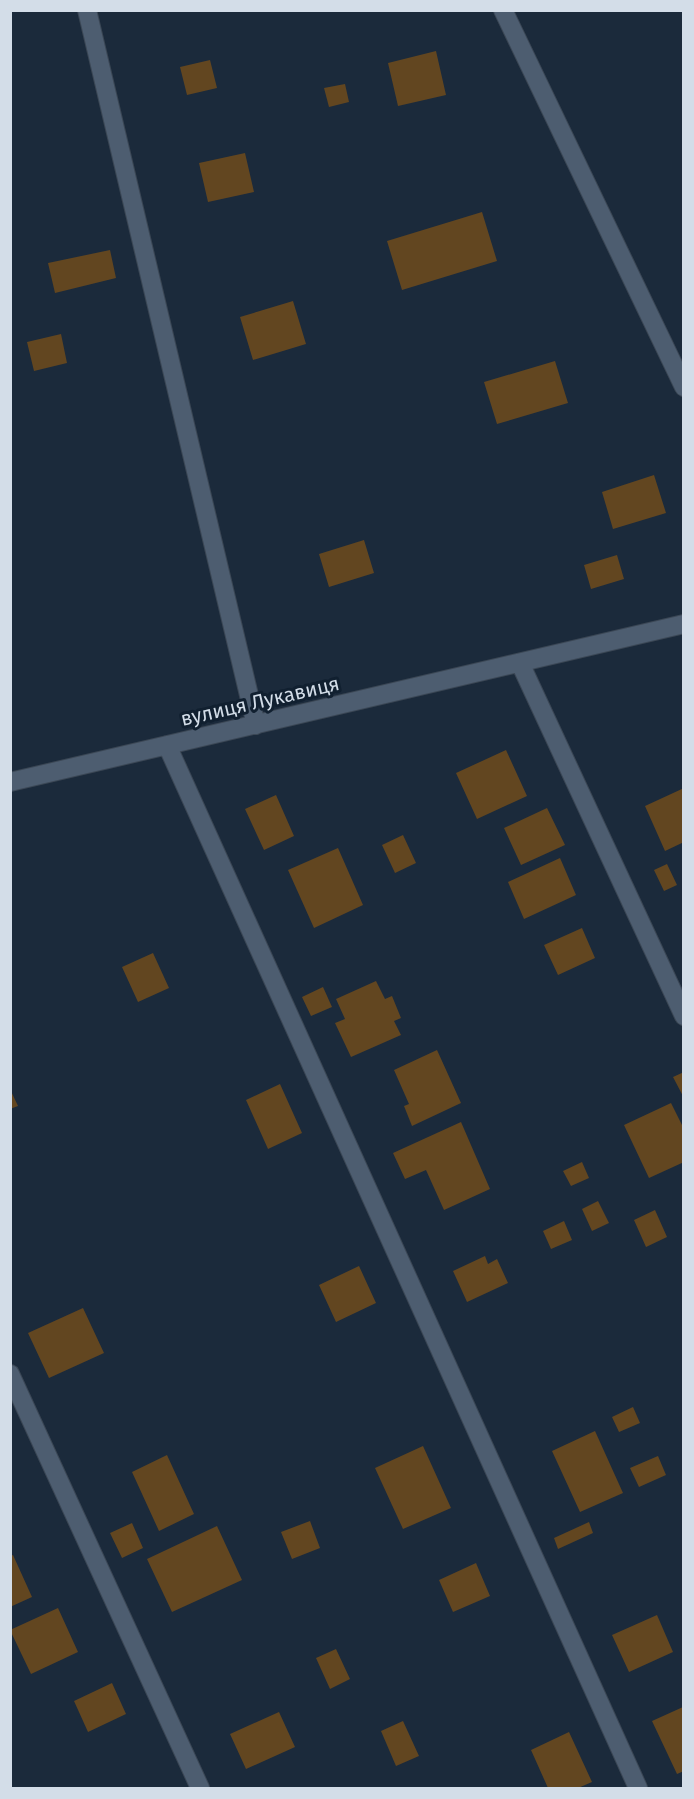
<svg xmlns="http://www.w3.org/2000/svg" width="694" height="1799" font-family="'Fira Sans',sans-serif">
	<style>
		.building { fill: #624620 }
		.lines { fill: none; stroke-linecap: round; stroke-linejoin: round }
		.street-casing { stroke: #3b4755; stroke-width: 20 }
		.street { stroke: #4d5d70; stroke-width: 18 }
		.labels { text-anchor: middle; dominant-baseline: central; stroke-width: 6; stroke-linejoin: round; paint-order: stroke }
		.street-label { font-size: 20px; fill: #d3dde8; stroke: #112030 }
	</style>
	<rect width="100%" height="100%" fill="#1b2a3b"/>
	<path class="building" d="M436,51L446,95L398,106L388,63Z
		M210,60L217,88L187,95L180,67Z
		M345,84L349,102L329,107L324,88Z
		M245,153L254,192L208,202L199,163Z
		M482,212L497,261L402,290L387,241Z
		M110,250L116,278L55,293L48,263Z
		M293,301L306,344L253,360L240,317Z
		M61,334L67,363L34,371L27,342Z
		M555,361L568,403L497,424L484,382Z
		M654,475L666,513L613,529L602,492Z
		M364,540L374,573L329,587L319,554Z
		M617,555L624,579L591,589L584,565Z
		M506,750L527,796L477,819L456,773Z
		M684,788V842L665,851L645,806Z
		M276,795L294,836L264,850L245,809Z
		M547,808L565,845L521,865L504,828Z
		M403,835L416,863L395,873L382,845Z
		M338,848L363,905L314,928L288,870Z
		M560,858L576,895L524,919L508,882Z
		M667,864L677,885L664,891L654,870Z
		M582,928L595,958L558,975L544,945Z
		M153,953L169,988L138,1002L122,967Z
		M376,981L385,999L392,996L401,1018L394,1021L401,1035L351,1057L335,1023L345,1019L336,999Z
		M323,987L332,1007L311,1016L302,997Z
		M437,1050L461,1103L412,1126L404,1106L409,1104L394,1070Z
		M684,1072V1098L673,1077Z
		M280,1084L302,1133L268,1149L246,1100Z
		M10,1089L18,1106L10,1109Z
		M671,1103L684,1129V1162L649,1178L624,1125Z
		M461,1122L490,1189L444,1210L426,1170L405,1179L393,1153Z
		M582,1162L589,1178L571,1186L563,1171Z
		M598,1201L609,1223L592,1231L582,1209Z
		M655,1210L667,1237L646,1247L634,1220Z
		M564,1221L572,1240L551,1249L543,1231Z
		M485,1256L488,1264L497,1259L508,1283L467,1302L453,1271Z
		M359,1266L376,1303L336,1322L319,1285Z
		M83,1308L104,1353L49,1378L28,1333Z
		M633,1407L640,1423L619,1432L612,1417Z
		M595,1431L623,1493L580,1512L552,1451Z
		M423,1446L451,1508L403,1529L375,1468Z
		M167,1455L194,1514L159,1531L132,1472Z
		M658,1456L666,1475L639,1487L630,1468Z
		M310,1521L320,1548L292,1559L281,1532Z
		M589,1522L593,1533L558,1549L554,1538Z
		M132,1523L143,1548L122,1558L110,1533Z
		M217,1526L242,1580L172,1612L147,1559Z
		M13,1555L32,1597L10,1607V1556Z
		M476,1563L490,1596L453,1612L439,1580Z
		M58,1608L78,1652L31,1674L10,1630Z
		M657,1615L673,1652L629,1672L612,1635Z
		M336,1649L350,1679L330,1689L316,1658Z
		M112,1683L126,1714L88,1732L74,1701Z
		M683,1707L684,1771L677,1774L652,1721Z
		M279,1712L295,1747L246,1769L230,1734Z
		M403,1721L419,1756L396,1766L381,1731Z
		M569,1732L592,1782L578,1788H548L531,1750Z"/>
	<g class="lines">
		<defs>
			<path id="street" d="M87,10L256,725
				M503,10L684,387
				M520,663L684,1016
				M167,745L638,1788
				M10,782L684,624
				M10,1374L200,1788"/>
		</defs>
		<use href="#street" class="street-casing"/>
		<use href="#street" class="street"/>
	</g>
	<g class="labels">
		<g class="street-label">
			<text transform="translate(260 701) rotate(-13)">вулиця Лукавиця</text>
		</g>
	</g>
	<rect width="694" height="1799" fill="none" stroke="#d3dde8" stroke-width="24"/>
</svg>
